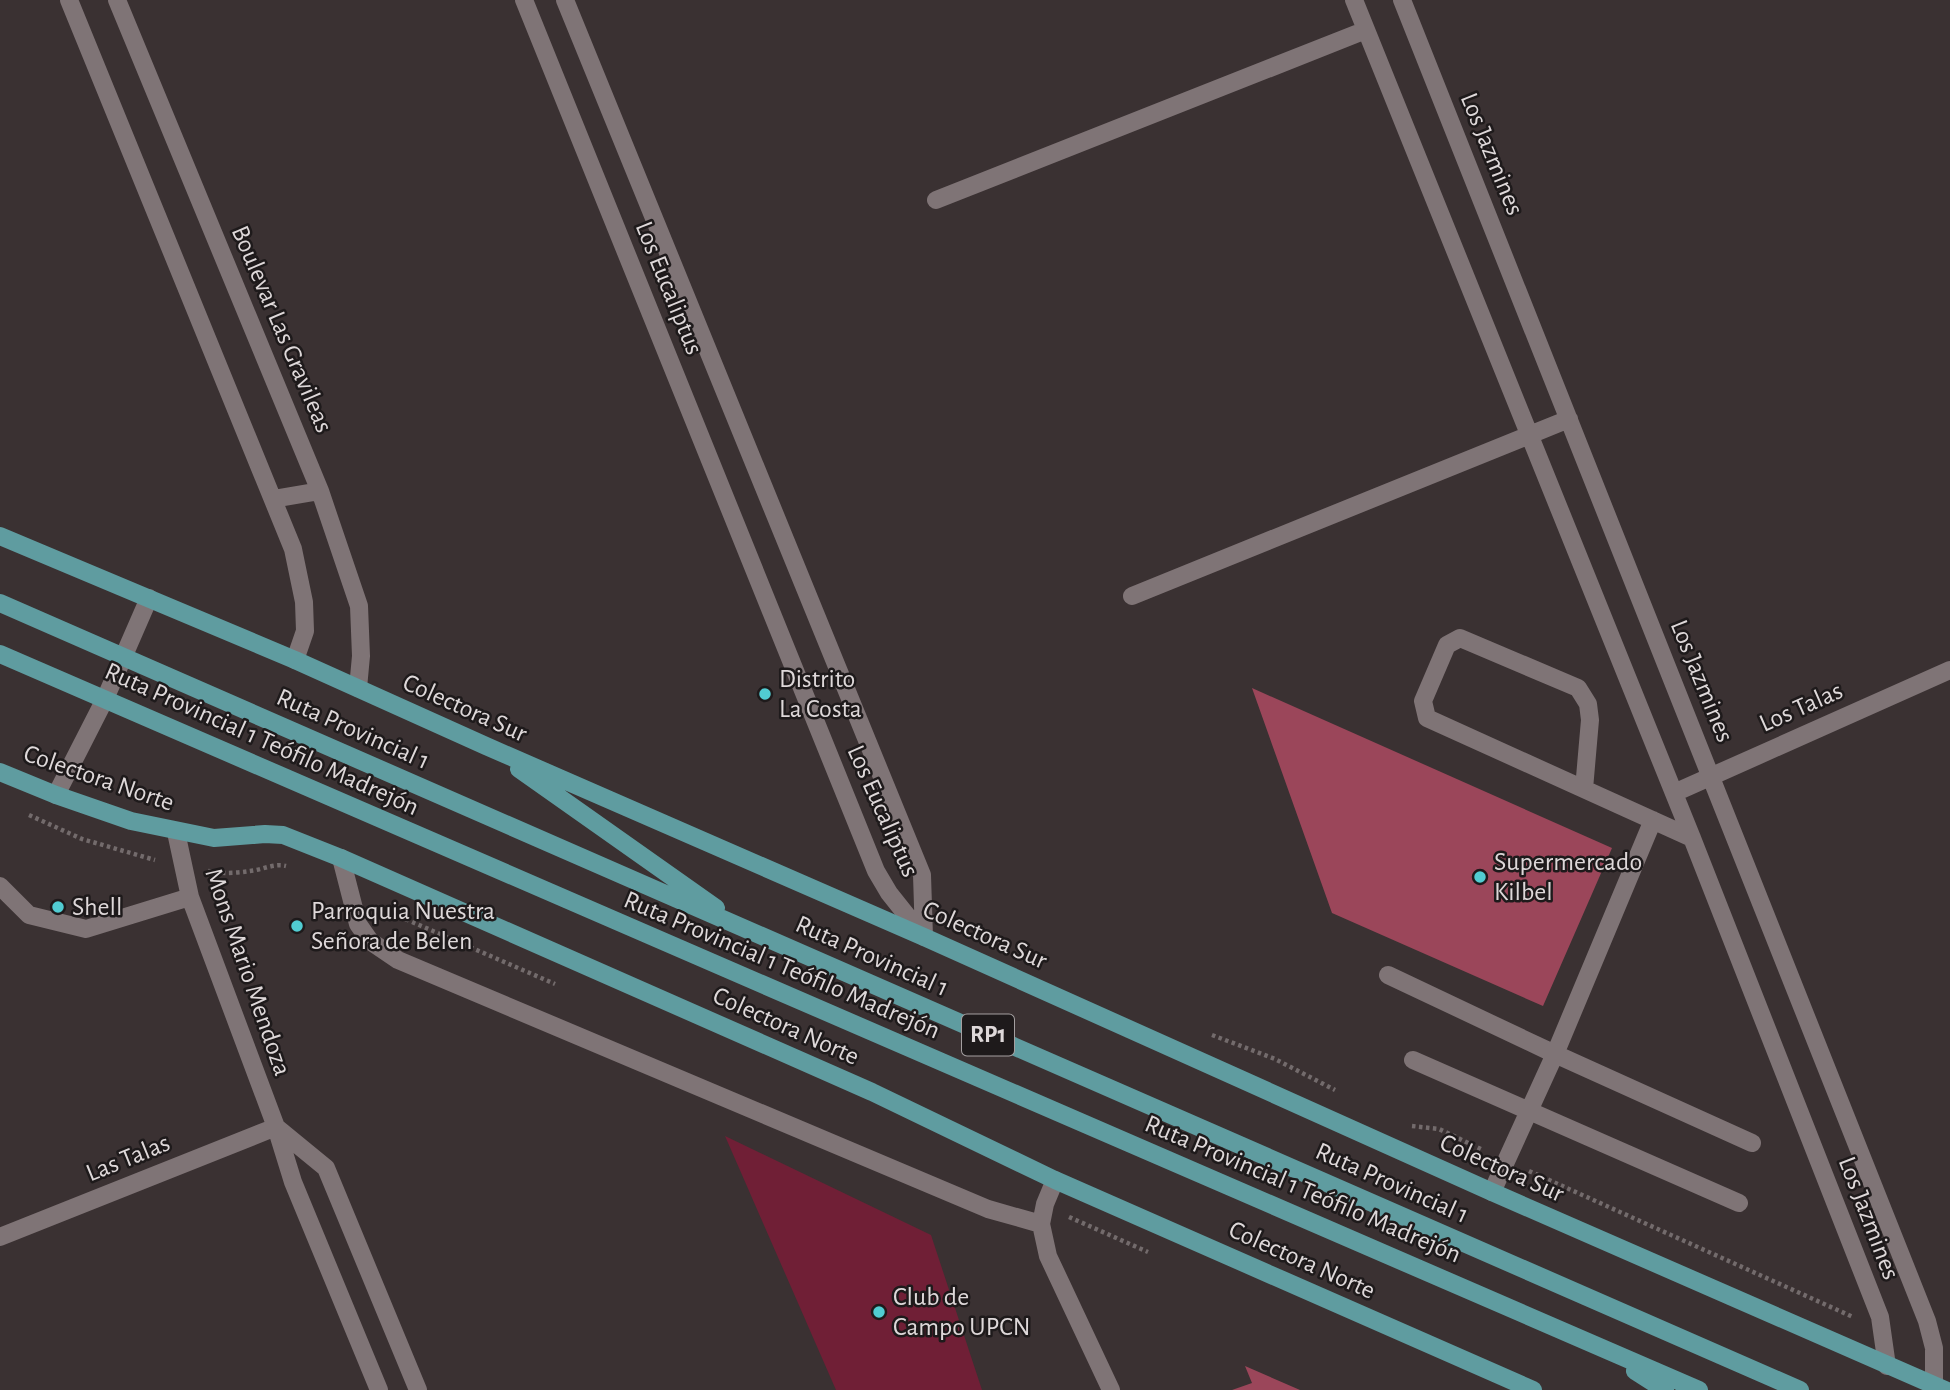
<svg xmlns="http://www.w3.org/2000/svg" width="1950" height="1390" font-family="'Alegreya Sans',sans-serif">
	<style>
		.green { fill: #701f36 }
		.building { fill: #9b465a }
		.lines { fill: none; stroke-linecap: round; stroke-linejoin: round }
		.path { stroke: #736b6c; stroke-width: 4.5; stroke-dasharray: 3.5 3.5; stroke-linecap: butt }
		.minor { stroke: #7f7476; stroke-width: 18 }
		.major { stroke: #5f9ca0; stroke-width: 18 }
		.poi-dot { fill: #51ccd2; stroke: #1e1a1b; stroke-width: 2.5 }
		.labels { text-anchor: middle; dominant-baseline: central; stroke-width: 5; stroke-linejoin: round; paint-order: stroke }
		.shield { fill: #1e1a1b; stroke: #a49fa0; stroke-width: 2 }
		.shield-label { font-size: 24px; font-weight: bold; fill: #ded8d9 }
		.street-label { font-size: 26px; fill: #ded8d9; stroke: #1e1a1b }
		.poi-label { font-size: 26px; fill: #ded8d9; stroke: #1e1a1b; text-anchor: start }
	</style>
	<rect width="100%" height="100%" fill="#3a3132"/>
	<path class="green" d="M725,1136L931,1235L982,1390H836Z"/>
	<path class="building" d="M1252,688L1612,848L1543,1006L1332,913Z
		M1245,1366L1300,1390H1232L1252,1383Z"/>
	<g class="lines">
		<path class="path" d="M29,815L82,839L155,860
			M208,871C222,874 237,873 250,871C262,870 274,863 286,866
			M380,908L555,984
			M1212,1035L1275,1059L1335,1090
			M1412,1126L1439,1129L1483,1150
			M1529,1171L1853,1317
			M1069,1217L1148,1252"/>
		<path class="minor" d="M69,0L293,549L304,602L305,631L295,660
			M117,0L320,491L359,606L361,656L358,688
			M524,0L876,871L889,893L924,937
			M565,0L922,875L924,937
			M1354,0L1692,838L1880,1317L1887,1366
			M1402,0L1927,1321L1934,1348V1386
			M936,200L1366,30
			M273,499L320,491
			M1132,596L1569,419
			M1584,789L1590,720L1588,704L1578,688L1460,638L1447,645L1423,701L1427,718L1692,838
			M1674,793L1950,670
			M56,795L105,699L149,598
			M176,832L190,897L276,1127L293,1182L379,1390
			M341,858L358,924L370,941L398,960L988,1209L1041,1224
			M0,886L29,915L86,929L190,897
			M1388,975L1555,1054L1752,1143
			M1413,1060L1739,1203
			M276,1127L326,1168L418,1390
			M1055,1180L1045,1204L1041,1224L1048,1256L1111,1390
			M1492,1192L1555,1054L1653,820
			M0,1237L276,1127"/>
		<path class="major" d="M0,536L295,660L486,746L924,937L1492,1192L1945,1390
			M0,603L1800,1390
			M0,654L1699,1390
			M519,769L716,908
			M0,772L56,795L131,821L214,838L265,834L283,835L341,858L872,1092L1055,1180L1533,1390
			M1635,1371L1665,1390"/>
	</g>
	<g class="poi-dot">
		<circle cx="765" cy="694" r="7"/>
		<circle cx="1480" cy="877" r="7"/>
		<circle cx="58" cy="907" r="7"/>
		<circle cx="297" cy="926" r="7"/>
		<circle cx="879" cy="1312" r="7"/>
	</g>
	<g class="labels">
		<rect class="shield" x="962" y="1014.5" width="52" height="41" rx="5"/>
		<g class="shield-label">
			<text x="988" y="1035">RP1</text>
		</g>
		<g class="street-label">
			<text transform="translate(1492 154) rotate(68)">Los Jazmines</text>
			<text transform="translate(669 288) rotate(68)">Los Eucaliptus</text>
			<text transform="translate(282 329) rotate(67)">Boulevar Las Gravileas</text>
			<text transform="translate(1702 681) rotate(68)">Los Jazmines</text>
			<text transform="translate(1801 707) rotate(-24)">Los Talas</text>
			<text transform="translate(465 708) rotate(24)">Colectora Sur</text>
			<text transform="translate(353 729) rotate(24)">Ruta Provincial 1</text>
			<text transform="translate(262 739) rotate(24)">Ruta Provincial 1 Teófilo Madrejón</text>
			<text transform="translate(99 778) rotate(19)">Colectora Norte</text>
			<text transform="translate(883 811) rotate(66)">Los Eucaliptus</text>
			<text transform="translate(985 935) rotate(24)">Colectora Sur</text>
			<text transform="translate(872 956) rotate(24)">Ruta Provincial 1</text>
			<text transform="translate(782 965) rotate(23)">Ruta Provincial 1 Teófilo Madrejón</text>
			<text transform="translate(248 972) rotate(71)">Mons Mario Mendoza</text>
			<text transform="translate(786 1026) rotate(24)">Colectora Norte</text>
			<text transform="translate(128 1158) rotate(-22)">Las Talas</text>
			<text transform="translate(1502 1168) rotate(24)">Colectora Sur</text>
			<text transform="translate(1392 1183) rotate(24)">Ruta Provincial 1</text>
			<text transform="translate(1303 1189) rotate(23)">Ruta Provincial 1 Teófilo Madrejón</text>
			<text transform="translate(1869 1218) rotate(69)">Los Jazmines</text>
			<text transform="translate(1302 1260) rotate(24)">Colectora Norte</text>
		</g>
		<g class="poi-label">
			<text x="779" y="679">Distrito<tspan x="779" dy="30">La Costa</tspan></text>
			<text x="1494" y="862">Supermercado<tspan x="1494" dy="30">Kilbel</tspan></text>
			<text x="72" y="907">Shell</text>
			<text x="311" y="911">Parroquia Nuestra<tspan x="311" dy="30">Señora de Belen</tspan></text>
			<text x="893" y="1297">Club de<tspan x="893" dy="30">Campo UPCN</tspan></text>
		</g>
	</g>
</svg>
